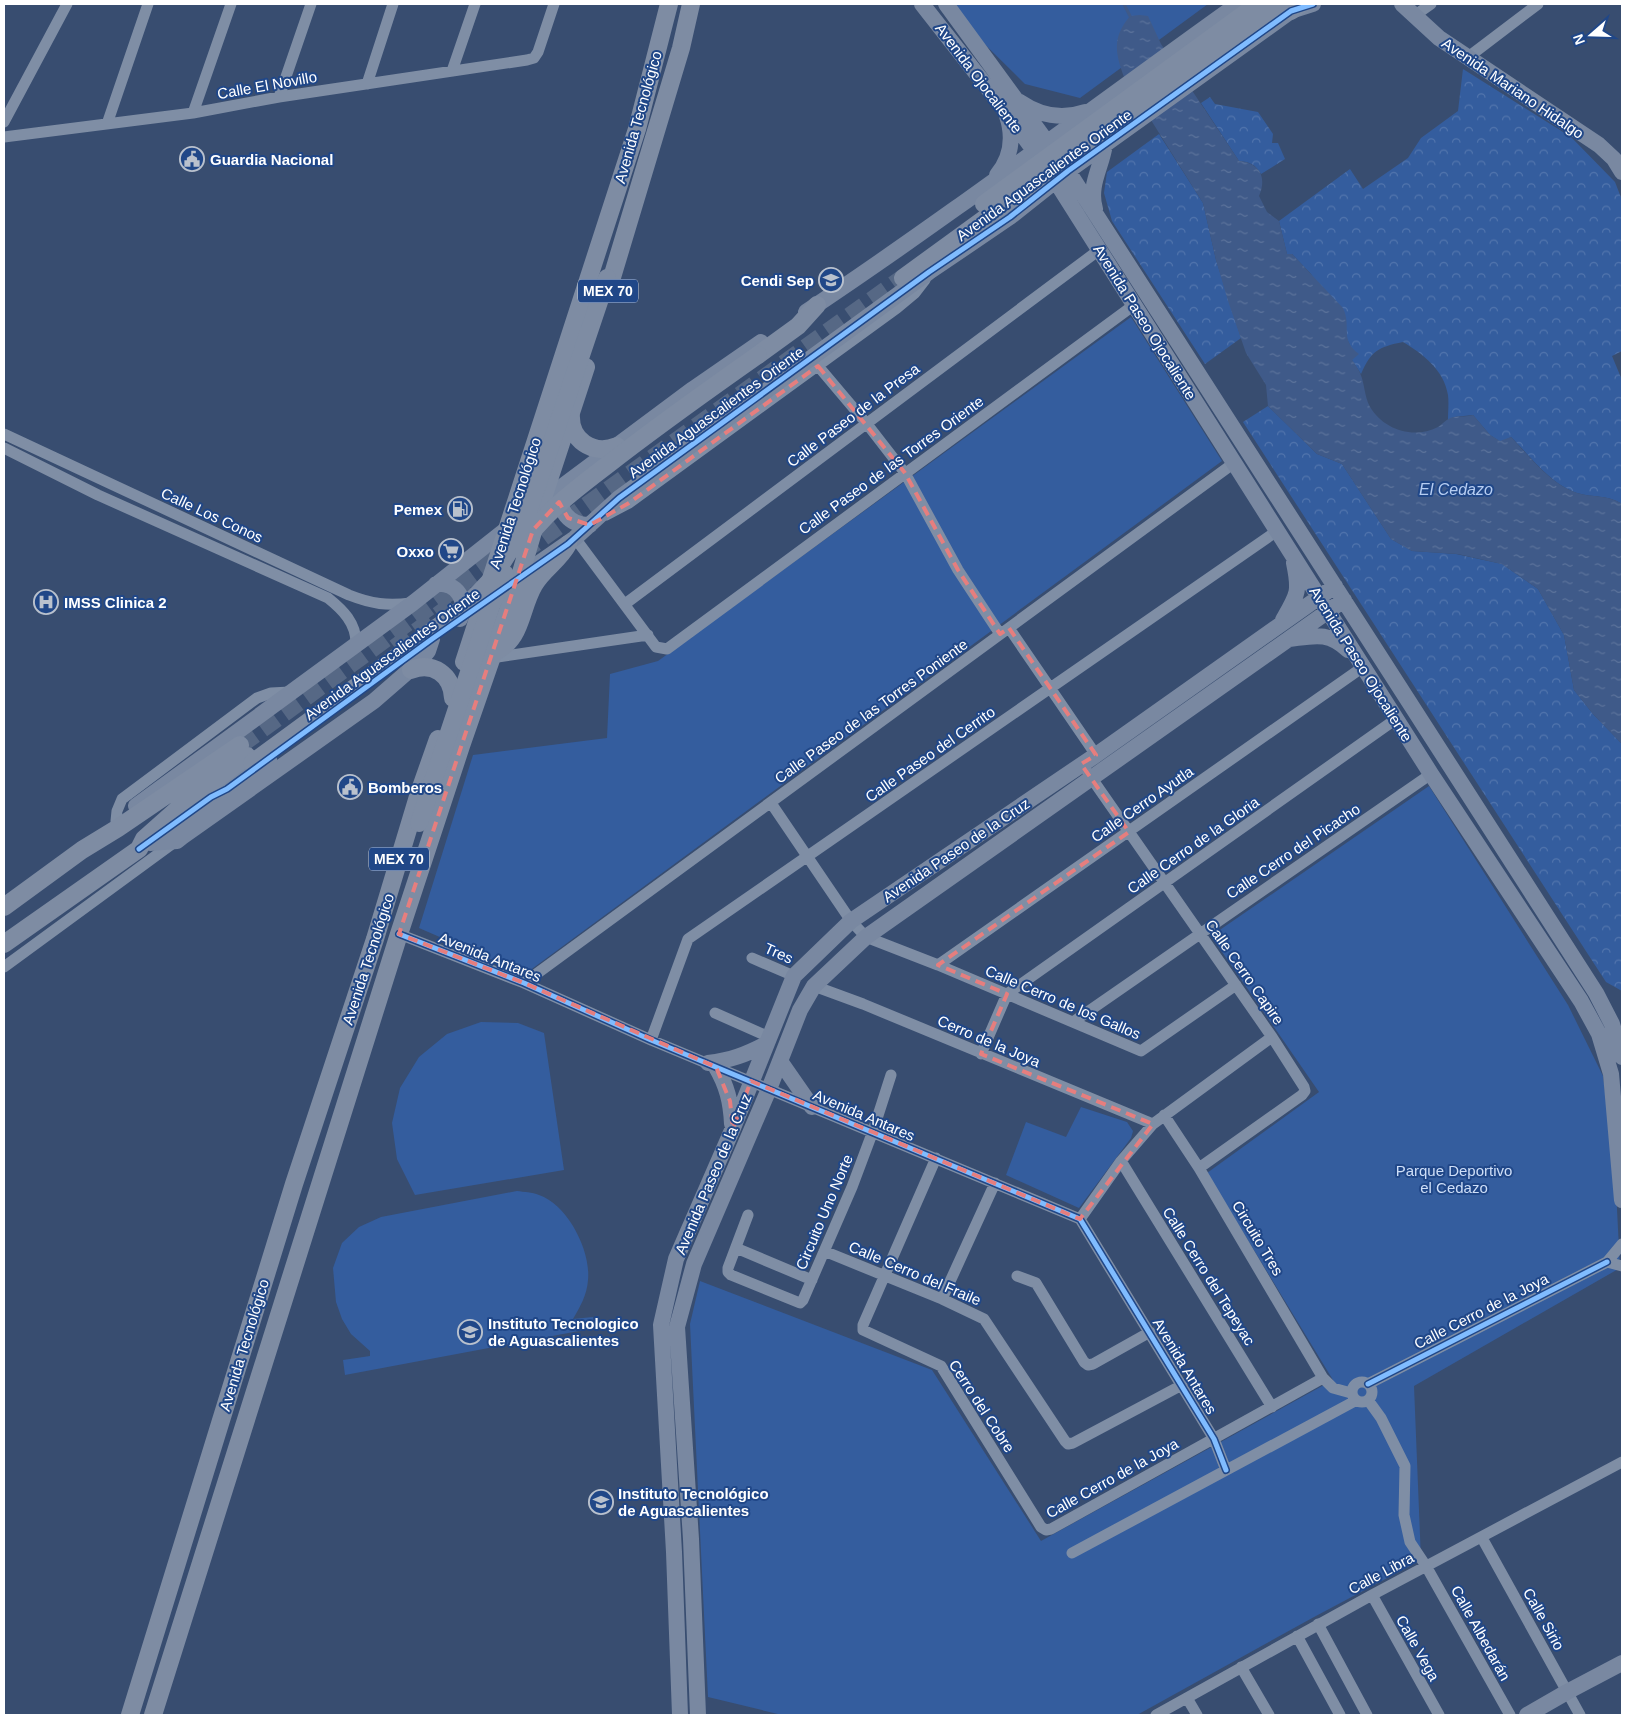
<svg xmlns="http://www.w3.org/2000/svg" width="1626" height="1719" font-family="Helvetica,sans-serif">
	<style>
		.green { fill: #345d9e }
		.forest { fill: url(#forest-crowns) }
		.water { fill: url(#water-ripples) }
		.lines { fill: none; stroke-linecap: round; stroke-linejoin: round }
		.stream { stroke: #3f5a89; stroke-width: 3 }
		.primary-tunnel { stroke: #566885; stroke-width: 18; stroke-dasharray: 18 9; stroke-linecap: butt }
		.street { stroke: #7f8ea5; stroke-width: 11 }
		.secondary { stroke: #7988a1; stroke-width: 16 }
		.primary { stroke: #7e8ca3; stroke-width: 18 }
		.primary-bridge { stroke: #7e8ca3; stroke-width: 18 }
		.cycleway-casing { stroke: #204788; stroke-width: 8 }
		.cycleway { stroke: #80bcff; stroke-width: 5 }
		.marked { fill: none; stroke: #e67e7e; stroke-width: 4; stroke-dasharray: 10 6; stroke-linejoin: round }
		.labels { text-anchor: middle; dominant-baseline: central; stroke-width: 4; stroke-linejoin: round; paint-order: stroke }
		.shield { fill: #204788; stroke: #bcc8db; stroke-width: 1 }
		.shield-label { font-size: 14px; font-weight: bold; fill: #fff }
		.street-label { font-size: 15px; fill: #fff; stroke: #204788 }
		.poi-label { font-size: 15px; font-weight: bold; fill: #fff; stroke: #204788; text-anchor: start }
		.park-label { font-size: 15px; fill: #cfdff8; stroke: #204788 }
		.water-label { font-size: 16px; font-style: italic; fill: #b6cdf2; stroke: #204788 }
	</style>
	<defs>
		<pattern id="forest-crowns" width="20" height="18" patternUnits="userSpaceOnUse" patternTransform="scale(1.25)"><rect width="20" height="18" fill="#345d9e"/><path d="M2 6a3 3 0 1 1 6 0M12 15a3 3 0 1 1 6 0" fill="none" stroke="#5275ad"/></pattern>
		<pattern id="water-ripples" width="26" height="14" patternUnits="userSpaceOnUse" patternTransform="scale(1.25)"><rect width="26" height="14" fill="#3f5a89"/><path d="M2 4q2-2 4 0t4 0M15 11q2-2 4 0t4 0" fill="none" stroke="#5c739b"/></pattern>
	</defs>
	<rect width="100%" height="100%" fill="#384d70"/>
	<path class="green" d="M944,4H1208L1080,98L1025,84Z
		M1131,317L1222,461L525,974L419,928L473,755L607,738L610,674L658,661Z
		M1429,786L1568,1005L1603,1076L1615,1170L1620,1268L1414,1386L1421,1560L1314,1617L1137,1715H782L708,1697L690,1324L700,1281L932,1370L1041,1541L1333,1380L1207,1173L1319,1092L1211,936Z
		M481,1022L518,1023L544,1033L564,1170L415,1195L397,1159L392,1123L400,1088L419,1057L447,1034Z
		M1081,1107L1127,1122L1133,1131L1131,1138L1079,1208L1006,1175L1026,1122L1066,1137Z
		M517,1191C524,1192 532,1192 539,1195C568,1205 591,1251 588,1280C587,1295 580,1307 573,1319L593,1317L595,1328L345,1375L343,1360L370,1356V1351L351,1334L342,1319L336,1302L333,1268L342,1243L359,1227L381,1217Z"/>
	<path class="forest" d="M1463,69L1571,137L1615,182L1622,200V351L1612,356L1622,380V504C1606,494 1594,498 1577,493C1550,484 1530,456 1511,437L1501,442L1490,435L1473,415L1454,417L1448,420C1448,412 1449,403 1448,395C1444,370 1423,354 1403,342C1378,347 1371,351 1361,374L1352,360L1351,347L1347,339L1346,329L1311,274L1292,254H1287L1279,221L1350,169L1363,189L1408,158L1421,138L1458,111Z
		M1210,97L1215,104L1258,112L1273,134L1272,143H1278L1285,159L1261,174C1255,164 1250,162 1239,161L1201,103Z
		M1159,134L1203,203L1216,260L1241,338L1205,364L1112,221L1104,193L1107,172Z
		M1268,406L1317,454L1342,464L1391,539L1412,551L1456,554L1502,564L1538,589L1564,635L1574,690L1593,714L1621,743L1622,748V991L1606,982L1243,422Z"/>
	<path class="water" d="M1140,15L1148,16L1161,44L1239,161C1260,163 1267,177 1259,196L1267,212L1279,221L1287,254H1292L1343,308C1352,327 1339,339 1359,354L1352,360C1355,364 1358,369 1360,373C1365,384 1364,396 1370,407C1383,429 1413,440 1438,427C1443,424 1447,418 1454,417C1460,416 1467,417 1473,415L1490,435L1500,441L1511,437C1529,456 1550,484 1577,493C1593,498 1606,494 1622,504V748L1621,743L1593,714L1574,690L1564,635L1538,589L1502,564L1458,554L1412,551L1391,539L1342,464L1317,454L1268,406L1266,385L1246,353L1228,301L1216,260L1203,203L1124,77C1115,52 1112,38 1130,16Z"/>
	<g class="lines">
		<path class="stream" d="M1124,4L1130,16"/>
		<path class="primary-tunnel" d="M521,553L903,278
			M395,648L472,590
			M240,745L504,552"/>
		<path class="street" d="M1414,16L1431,4
			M1467,58L1538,4
			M452,71L475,4
			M367,84L393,4
			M279,97L311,4
			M193,113L231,4
			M4,122L67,4
			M107,124L148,4
			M4,137L193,113L279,97L527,60L534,58L538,52L554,4
			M818,366L867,424L905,473L958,570L1000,634
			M4,434L349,595C372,604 387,606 411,603
			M4,448L98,495L328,598C343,610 356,623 356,643
			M606,515L629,503L897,308L915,293L925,280
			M575,538L656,647L667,649L1134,305
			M625,604L1099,250
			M1009,628L1096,755
			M491,658L648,635
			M1088,773L1272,1037L1304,1087L1305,1091L1302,1095L1199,1168
			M771,803L851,921L866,937L938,965L1141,1051L1236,985
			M116,821L117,811L122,799L257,698L271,693L290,692
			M399,934L524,983L651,1040L1080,1219L1214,1439L1226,1470
			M752,958L794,976
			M938,965L1363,667
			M4,967L176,841
			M524,983L1234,463
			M814,986L863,1004L1153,1124
			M715,1013L769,1037
			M1073,1022L1431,774
			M651,1040L688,939L1277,531
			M981,1054L1007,994L1396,719
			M1164,1115L1199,1168L1323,1378L1333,1388L1351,1393
			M936,1158L863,1325V1330L941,1366L1041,1527L1046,1530L1051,1529L1323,1378
			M1121,1161L1272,1407
			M748,1215L728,1268V1272L731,1275L800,1303L803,1300L852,1187L873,1131L891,1075
			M1080,1219L1121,1161L1153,1124L1272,1037
			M736,1248L812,1280
			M824,1251L942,1299L984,1319L1065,1441L1068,1444L1073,1443L1182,1385
			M1607,1262L1622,1266
			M1017,1276L1036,1283L1084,1362L1088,1365L1093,1364L1150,1332
			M942,1299L995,1183
			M1352 1392a10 10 0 1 1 20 0a10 10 0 1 1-20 0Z
			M1368,1384L1607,1262L1622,1244
			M1368,1400L1381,1418L1405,1466L1404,1515L1410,1542L1426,1566L1510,1715
			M1482,1538L1580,1715
			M1072,1553L1355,1401
			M1372,1595L1439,1715
			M1318,1624L1367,1715
			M1297,1636L1340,1715
			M1241,1667L1269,1715
			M1187,1698L1197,1715
			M1156,1715L1372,1595L1622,1462"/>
		<path class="secondary" d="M922,4L1005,110L1055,180L1431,774L1581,1001L1599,1034L1611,1074L1622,1200
			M946,4L1068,171L1596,993L1612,1024L1622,1057
			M1402,4L1439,38L1599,145L1614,159L1622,172
			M1020,102C1039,115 1062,120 1085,112
			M997,175C1011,158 1014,137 1007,116
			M1095,209C1088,185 1102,167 1105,144
			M806,312C953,214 1094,107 1238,4
			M562,491C556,510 570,526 590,525
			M536,506L693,389L761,342
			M513,581L575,538L619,498L929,272L1010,217L1068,171L1291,11L1313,4
			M436,584C456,582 469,600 460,619
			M1283,620C1298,594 1300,592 1294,563
			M1289,639C1314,636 1328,631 1348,650
			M136,806L413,603L513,524
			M152,841L211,797L227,789L269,759
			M150,843L177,841L182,837L374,701L420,661L428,651L432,639
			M780,1061L812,1107
			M708,1063C731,1060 745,1055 766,1044
			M716,1067C727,1086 731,1102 732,1124
			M680,1715L674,1552L661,1325L676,1259L733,1128L794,976L851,921L1096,755L1335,586
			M698,1715L691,1539L677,1327L694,1264L769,1089L800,1010L814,986L866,937L1344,600
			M1527,1715L1567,1692L1622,1663"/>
		<path class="primary" d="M1291,11L1301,4
			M607,294L681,48L691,4
			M758,355L798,326L817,305
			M571,413C569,440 593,456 617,446
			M493,653C523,639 519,611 534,585C543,569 559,561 568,544
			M464,662L637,129L669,4
			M411,670C433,661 452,675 453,698
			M4,907L82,850L118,828L240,745
			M4,944L139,849L144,839L180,807L247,756
			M130,1715L294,1184L375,939L419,793L438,739
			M153,1715L399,934L461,746L520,576L542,501L586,367"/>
		<path class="primary-bridge" d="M984,204L1258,4
			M903,278L1280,4
			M519,549C547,508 581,486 619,456C665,421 711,388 758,355
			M252,763L454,615L469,603L492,579L510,550L524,521L533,498L607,278
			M419,823L491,606L505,574"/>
		<defs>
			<path id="cycleway" d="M139,849L211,797L227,789L432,639L568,544L619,498L929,272L1010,217L1068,171L1291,11L1313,4
				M399,934L524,983L651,1040L1080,1219L1214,1439L1226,1470
				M1368,1384L1607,1262"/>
		</defs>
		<use href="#cycleway" class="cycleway-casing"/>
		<use href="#cycleway" class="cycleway"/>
	</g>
	<path class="marked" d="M818,366L905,473L958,570L1000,634L1009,628L1096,755L1081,764L1129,832L938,965L1007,994L981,1054L1153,1124L1080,1219L751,1081L733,1128L730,1101L716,1067L524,983L399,934L533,530L559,502L568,518L590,525L629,503Z"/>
	<defs>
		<symbol id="civic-ring" viewBox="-11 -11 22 22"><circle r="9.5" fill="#204788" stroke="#b9c1cd" stroke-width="1.5"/><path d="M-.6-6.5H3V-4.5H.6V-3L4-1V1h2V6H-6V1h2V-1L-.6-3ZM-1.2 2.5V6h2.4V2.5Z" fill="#b9c1cd"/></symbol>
		<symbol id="school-ring" viewBox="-11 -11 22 22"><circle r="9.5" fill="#204788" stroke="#b9c1cd" stroke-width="1.5"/><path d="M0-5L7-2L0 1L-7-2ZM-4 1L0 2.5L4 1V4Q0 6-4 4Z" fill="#b9c1cd"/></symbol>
		<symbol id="fuel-ring" viewBox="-11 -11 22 22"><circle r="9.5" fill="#204788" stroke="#b9c1cd" stroke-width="1.5"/><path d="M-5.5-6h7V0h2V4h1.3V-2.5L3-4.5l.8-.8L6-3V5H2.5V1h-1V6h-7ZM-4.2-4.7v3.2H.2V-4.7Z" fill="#b9c1cd"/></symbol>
		<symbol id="supermarket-ring" viewBox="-11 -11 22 22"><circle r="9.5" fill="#204788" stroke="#b9c1cd" stroke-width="1.5"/><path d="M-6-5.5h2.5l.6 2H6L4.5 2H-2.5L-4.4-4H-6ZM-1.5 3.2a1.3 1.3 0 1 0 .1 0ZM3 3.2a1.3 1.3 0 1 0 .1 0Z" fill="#b9c1cd"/></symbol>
		<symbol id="hospital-ring" viewBox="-11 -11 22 22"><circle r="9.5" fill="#204788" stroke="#b9c1cd" stroke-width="1.5"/><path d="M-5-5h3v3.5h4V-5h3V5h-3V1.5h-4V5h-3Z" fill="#b9c1cd"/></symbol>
		<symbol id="university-ring" viewBox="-11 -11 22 22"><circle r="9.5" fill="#204788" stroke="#b9c1cd" stroke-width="1.5"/><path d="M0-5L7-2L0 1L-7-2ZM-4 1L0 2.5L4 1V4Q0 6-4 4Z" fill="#b9c1cd"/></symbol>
	</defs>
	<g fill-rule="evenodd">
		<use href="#civic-ring" x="178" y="145" width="28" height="28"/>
		<use href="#school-ring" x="817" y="266" width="28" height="28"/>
		<use href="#fuel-ring" x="446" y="495" width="28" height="28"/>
		<use href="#supermarket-ring" x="437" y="537" width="28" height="28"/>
		<use href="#hospital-ring" x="32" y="588" width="28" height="28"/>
		<use href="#civic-ring" x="336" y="773" width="28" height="28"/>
		<use href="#university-ring" x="456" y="1318" width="28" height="28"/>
		<use href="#university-ring" x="587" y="1488" width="28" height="28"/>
	</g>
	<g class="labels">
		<g class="shield">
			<rect x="578" y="279.5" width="60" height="23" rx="4"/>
			<rect x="369" y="847.5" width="60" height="23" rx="4"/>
		</g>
		<g class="shield-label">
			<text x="608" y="291">MEX 70</text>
			<text x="399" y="859">MEX 70</text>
		</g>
		<g class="street-label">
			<text transform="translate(979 78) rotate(53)">Avenida Ojocaliente</text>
			<text transform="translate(267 85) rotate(-10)">Calle El Novillo</text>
			<text transform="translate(1513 88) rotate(34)">Avenida Mariano Hidalgo</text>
			<text transform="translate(638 117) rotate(-74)">Avenida Tecnológico</text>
			<text transform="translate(1044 175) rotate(-36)">Avenida Aguascalientes Oriente</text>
			<text transform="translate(1145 322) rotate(58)">Avenida Paseo Ojocaliente</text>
			<text transform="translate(716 412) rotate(-36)">Avenida Aguascalientes Oriente</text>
			<text transform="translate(853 415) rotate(-37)">Calle Paseo de la Presa</text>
			<text transform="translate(891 465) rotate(-36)">Calle Paseo de las Torres Oriente</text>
			<text transform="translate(515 503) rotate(-72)">Avenida Tecnológico</text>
			<text transform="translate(212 515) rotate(25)">Calle Los Conos</text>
			<text transform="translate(392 654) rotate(-36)">Avenida Aguascalientes Oriente</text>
			<text transform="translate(1361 664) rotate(58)">Avenida Paseo Ojocaliente</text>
			<text transform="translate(871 711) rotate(-36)">Calle Paseo de las Torres Poniente</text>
			<text transform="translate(930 754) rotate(-35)">Calle Paseo del Cerrito</text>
			<text transform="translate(1142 804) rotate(-35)">Calle Cerro Ayutla</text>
			<text transform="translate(1193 845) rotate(-35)">Calle Cerro de la Gloria</text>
			<text transform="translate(956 850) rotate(-34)">Avenida Paseo de la Cruz</text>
			<text transform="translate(1293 851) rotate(-34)">Calle Cerro del Picacho</text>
			<text transform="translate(779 953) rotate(24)">Tres</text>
			<text transform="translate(490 957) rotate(22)">Avenida Antares</text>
			<text transform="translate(368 959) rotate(-72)">Avenida Tecnológico</text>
			<text transform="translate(1245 972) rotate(55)">Calle Cerro Capire</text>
			<text transform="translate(1063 1002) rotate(23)">Calle Cerro de los Gallos</text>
			<text transform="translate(989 1041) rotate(23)">Cerro de la Joya</text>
			<text transform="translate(864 1115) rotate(23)">Avenida Antares</text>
			<text transform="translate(713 1174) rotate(-67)">Avenida Paseo de la Cruz</text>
			<text transform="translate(824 1212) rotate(-67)">Circuito Uno Norte</text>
			<text transform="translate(1258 1238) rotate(59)">Circuito Tres</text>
			<text transform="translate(915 1273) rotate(23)">Calle Cerro del Fraile</text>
			<text transform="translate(1209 1276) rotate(58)">Calle Cerro del Tepeyac</text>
			<text transform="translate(1481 1311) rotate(-27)">Calle Cerro de la Joya</text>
			<text transform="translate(244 1345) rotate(-73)">Avenida Tecnológico</text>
			<text transform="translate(1185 1366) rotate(59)">Avenida Antares</text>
			<text transform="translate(982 1406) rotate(57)">Cerro del Cobre</text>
			<text transform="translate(1112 1478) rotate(-29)">Calle Cerro de la Joya</text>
			<text transform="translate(1381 1573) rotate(-28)">Calle Libra</text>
			<text transform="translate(1544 1619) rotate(61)">Calle Sirio</text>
			<text transform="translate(1481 1633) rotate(61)">Calle Albedarán</text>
			<text transform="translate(1418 1648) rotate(61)">Calle Vega</text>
		</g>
		<g class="poi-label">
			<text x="210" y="159">Guardia Nacional</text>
			<text x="814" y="280" text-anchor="end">Cendi Sep</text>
			<text x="442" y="509" text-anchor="end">Pemex</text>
			<text x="434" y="551" text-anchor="end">Oxxo</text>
			<text x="64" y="602">IMSS Clinica 2</text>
			<text x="368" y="787">Bomberos</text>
			<text x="488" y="1323">Instituto Tecnologico<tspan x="488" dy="17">de Aguascalientes</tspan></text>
			<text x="618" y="1493">Instituto Tecnológico<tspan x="618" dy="17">de Aguascalientes</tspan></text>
		</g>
		<g class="park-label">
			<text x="1454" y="1170">Parque Deportivo<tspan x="1454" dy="17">el Cedazo</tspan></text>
		</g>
		<g class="water-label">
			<text x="1456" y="489">El Cedazo</text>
		</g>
	</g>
	<rect width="1626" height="1719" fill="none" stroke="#ffffff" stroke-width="10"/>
	<g transform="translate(1591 35) rotate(250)" stroke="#204788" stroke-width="4" paint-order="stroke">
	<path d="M0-4L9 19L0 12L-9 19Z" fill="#ffffff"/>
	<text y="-8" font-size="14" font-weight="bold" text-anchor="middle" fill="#ffffff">N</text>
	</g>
</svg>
